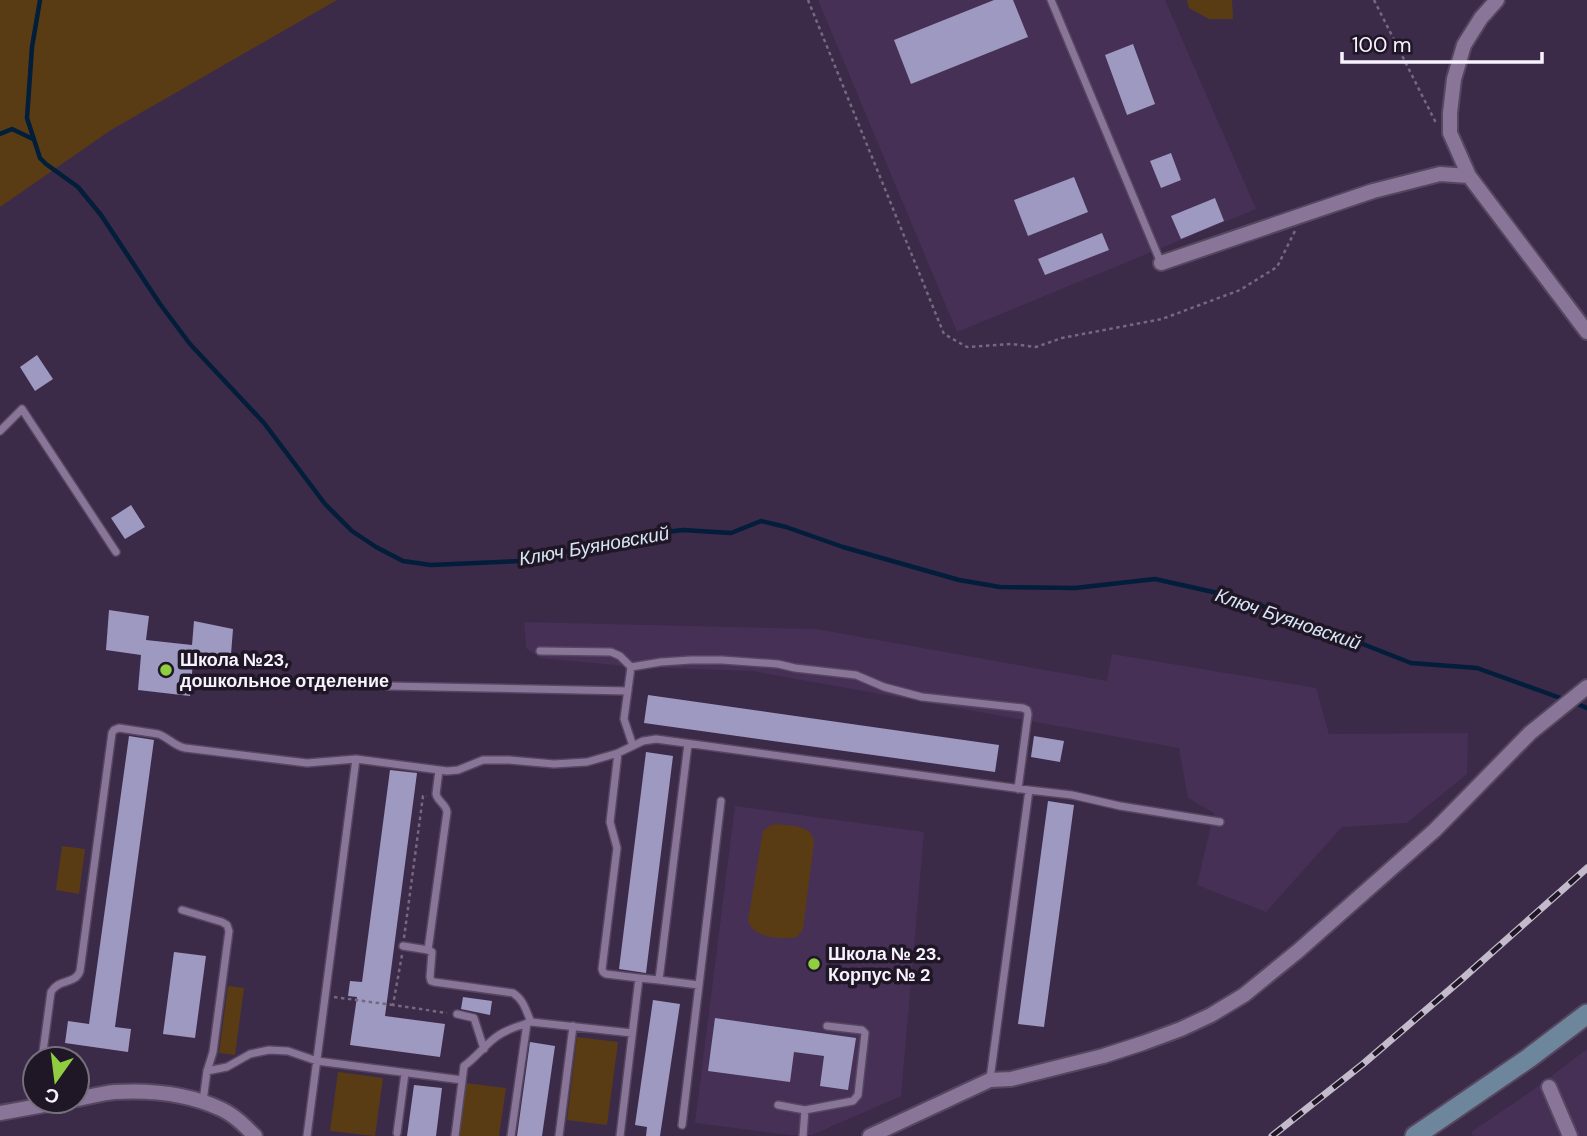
<svg xmlns="http://www.w3.org/2000/svg" width="1587" height="1136" font-family="'DM Sans',sans-serif">
	<style>
		.built { fill: #463056 }
		.green { fill: #5a3c14 }
		.lines { fill: none; stroke-linecap: round; stroke-linejoin: round }
		.stream { stroke: #021e3a; stroke-width: 4.5 }
		.building { fill: #9e99c1 }
		.lane-casing { stroke: #564760; stroke-width: 10 }
		.street-casing { stroke: #564760; stroke-width: 18 }
		.secondary-casing { stroke: #564760; stroke-width: 23 }
		.path { stroke: #766881; stroke-width: 2.5; stroke-dasharray: 3.5 3.5; stroke-linecap: butt }
		.lane { stroke: #897598; stroke-width: 7 }
		.street { stroke: #897598; stroke-width: 14 }
		.secondary { stroke: #6d869c; stroke-width: 19 }
		.rail-casing { stroke: #c3bacb; stroke-width: 7 }
		.rail { stroke: #1f1725; stroke-width: 4.5; stroke-dasharray: 13; stroke-linecap: butt }
		.poi-dot { fill: #90cd41; stroke: #1f1725; stroke-width: 2.5 }
		.labels { text-anchor: middle; dominant-baseline: central; stroke-width: 7; stroke-linejoin: round; paint-order: stroke }
		.poi-label { font-size: 18px; font-weight: bold; fill: #f8f2fe; stroke: #1f1725; text-anchor: start }
		.water-label { font-size: 19px; font-style: italic; fill: #d7e5f5; stroke: #1f1725 }
	</style>
	<rect width="100%" height="100%" fill="#3c2a49"/>
	<path class="built" d="M818,0H1165L1256,209L957,332Z
		M524,622L816,629L1107,681L1112,654L1316,688L1329,734L1468,733L1467,774L1407,823L1342,827L1266,912L1197,885L1214,813L1188,798L1179,748L753,671L636,667L540,658L526,648Z
		M735,806L924,832L901,1096L812,1135H790L695,1123Z
		M1587,1049V1136H1473L1471,1132L1529,1093Z"/>
	<path class="green" d="M0,0H337L111,130L0,207Z
		M1187,0H1232L1233,19H1209L1189,8Z
		M775,824C790,826 812,824 814,842L803,929L797,937C782,940 753,938 748,921L763,831L770,826Z
		M62,846L85,849L79,894L56,890Z
		M228,986L244,988L235,1055L219,1053Z
		M577,1037L618,1042L607,1125L567,1120Z
		M338,1072L383,1078L375,1136L330,1131Z
		M465,1083L506,1088L499,1136H458Z"/>
	<g class="lines">
		<path class="stream" d="M40,0L32,47L27,118L40,158L46,164L78,187L101,215L160,304L190,344L264,423L325,504L352,531L376,547L403,561L431,565L521,561L603,544L623,537L683,530L731,533L761,521L786,527L843,547L959,580L1000,587L1075,588L1155,579L1231,596L1289,615L1411,663L1477,668L1566,700
			M0,134L12,129L33,139
			M1575,703L1587,708"/>
	</g>
	<path class="building" d="M994,0H1013L1028,37L911,84L894,40Z
		M1133,44L1155,104L1127,115L1105,55Z
		M1171,153L1181,180L1161,188L1150,161Z
		M1074,177L1088,212L1028,236L1014,200Z
		M1215,198L1224,221L1181,239L1171,216Z
		M1102,233L1109,250L1045,275L1038,259Z
		M37,355L53,379L35,391L20,367Z
		M131,505L145,527L125,539L111,518Z
		M109,610L149,616L146,640L192,645L194,621L233,629L230,667L193,662L190,696L138,690L141,655L106,650Z
		M648,695L999,745L995,772L644,723Z
		M129,736L154,740L115,1027L131,1029L128,1052L65,1043L68,1021L89,1024Z
		M1034,736L1064,741L1060,762L1031,757Z
		M646,752L673,756L646,973L619,969Z
		M390,770L417,773L385,1016L445,1024L440,1057L350,1045L357,997L348,996L350,981L362,982Z
		M1048,801L1074,805L1044,1027L1018,1024Z
		M174,952L206,956L195,1038L163,1034Z
		M463,997L492,1001L490,1015L461,1009Z
		M653,1000L680,1004L660,1136H646L647,1127L635,1125Z
		M715,1018L856,1038L848,1090L820,1086L824,1056L794,1052L790,1082L708,1071Z
		M530,1042L555,1046L542,1136H517Z
		M414,1085L442,1088L436,1136H407Z"/>
	<g class="lines">
		<defs>
			<path id="lane" d="M1051,0L1161,263
				M0,431L22,409L116,552
				M540,651L611,652L620,656L631,667
				M387,686L628,691
				M633,746L624,719L631,667L661,662L691,660H722L778,664L795,668L856,675L884,687L922,697L1023,708L1027,710L1028,714L1018,789
				M618,753L610,822L617,848L602,969L603,972L606,974L639,978
				M1029,790L1072,795L1120,806L1220,822
				M182,910L222,922L227,925L229,931L213,1052L207,1071L203,1101
				M403,946L428,950L432,952L430,977L431,981L434,982L513,993C524,1000 526,1011 531,1022
				M428,950L447,812C446,804 438,802 436,794L439,770
				M659,980L699,985L721,801
				M457,1014L474,1018L484,1049
				M42,1059L51,992C59,978 75,985 80,971L112,733L114,730L119,728L158,734C168,737 174,746 185,748L307,763L356,759L447,771L458,770L483,760H509L554,764L587,762L618,753L643,741L656,739L1029,790L990,1079
				M207,1071L227,1067L250,1054L269,1050L288,1051L317,1061L462,1080
				M778,1105L805,1110
				M682,1125L699,985
				M397,1133L405,1073
				M307,1136L356,759
				M455,1136L464,1066C477,1057 486,1043 499,1035C508,1029 521,1025 531,1022L632,1033
				M511,1136L527,1023
				M559,1136L573,1026
				M620,1136L639,978L659,980L688,744
				M803,1136L805,1110L853,1101L858,1095L865,1033L862,1030L827,1026"/>
			<path id="street" d="M1497,0L1481,18L1464,45L1454,79L1450,113V133L1469,176L1587,332
				M1161,263L1373,191L1440,174L1469,176
				M1549,1087L1570,1136
				M77,1099C89,1097 102,1093 115,1092C150,1090 189,1094 221,1109C234,1115 245,1126 255,1136
				M0,1113L66,1101
				M870,1136L990,1080L1011,1079L1103,1056L1143,1043L1181,1029L1211,1015L1244,995L1298,951L1435,830L1530,733L1587,687"/>
			<path id="secondary" d="M1415,1136L1529,1058L1587,1014"/>
		</defs>
		<use href="#lane" class="lane-casing"/>
		<use href="#street" class="street-casing"/>
		<use href="#secondary" class="secondary-casing"/>
		<path class="path" d="M808,0L944,334L967,347L1012,344L1036,347L1062,338L1162,319L1240,290L1277,267L1295,231
			M1374,0L1437,125
			M404,938L423,796H427
			M402,955L393,1005L447,1013
			M334,997L393,1005"/>
		<use href="#lane" class="lane"/>
		<use href="#street" class="street"/>
		<use href="#secondary" class="secondary"/>
		<defs>
			<path id="rail" d="M1272,1136L1363,1064L1462,979L1587,868"/>
		</defs>
		<use href="#rail" class="rail-casing"/>
		<use href="#rail" class="rail"/>
	</g>
	<g class="poi-dot">
		<circle cx="166" cy="670" r="7"/>
		<circle cx="814" cy="964" r="7"/>
	</g>
	<g class="labels">
		<g class="poi-label">
			<text x="180" y="660">Школа №23,<tspan x="180" dy="21">дошкольное отделение</tspan></text>
			<text x="828" y="954">Школа № 23.<tspan x="828" dy="21">Корпус № 2</tspan></text>
		</g>
		<g class="water-label">
			<text transform="translate(594 546) rotate(-10)">Ключ Буяновский</text>
			<text transform="translate(1288 619) rotate(19)">Ключ Буяновский</text>
		</g>
	</g>
	<g transform="translate(56 1080) rotate(194)"><circle r="33" fill="#1f1725" stroke="#766f7c" stroke-width="2"/>
	<path d="M0-5L12 26L0 18L-12 26Z" fill="#90cd41"/>
	<text y="-10" font-size="19" font-weight="bold" text-anchor="middle" fill="#f8f2fe">С</text>
	</g>
	<path d="M1342 52v10h200v-10" fill="none" stroke="#f8f2fe" stroke-width="3.5"/>
	<text x="1352" y="52" font-size="21" fill="#f8f2fe" stroke="#1f1725" stroke-width="5" paint-order="stroke">100 m</text>
</svg>
